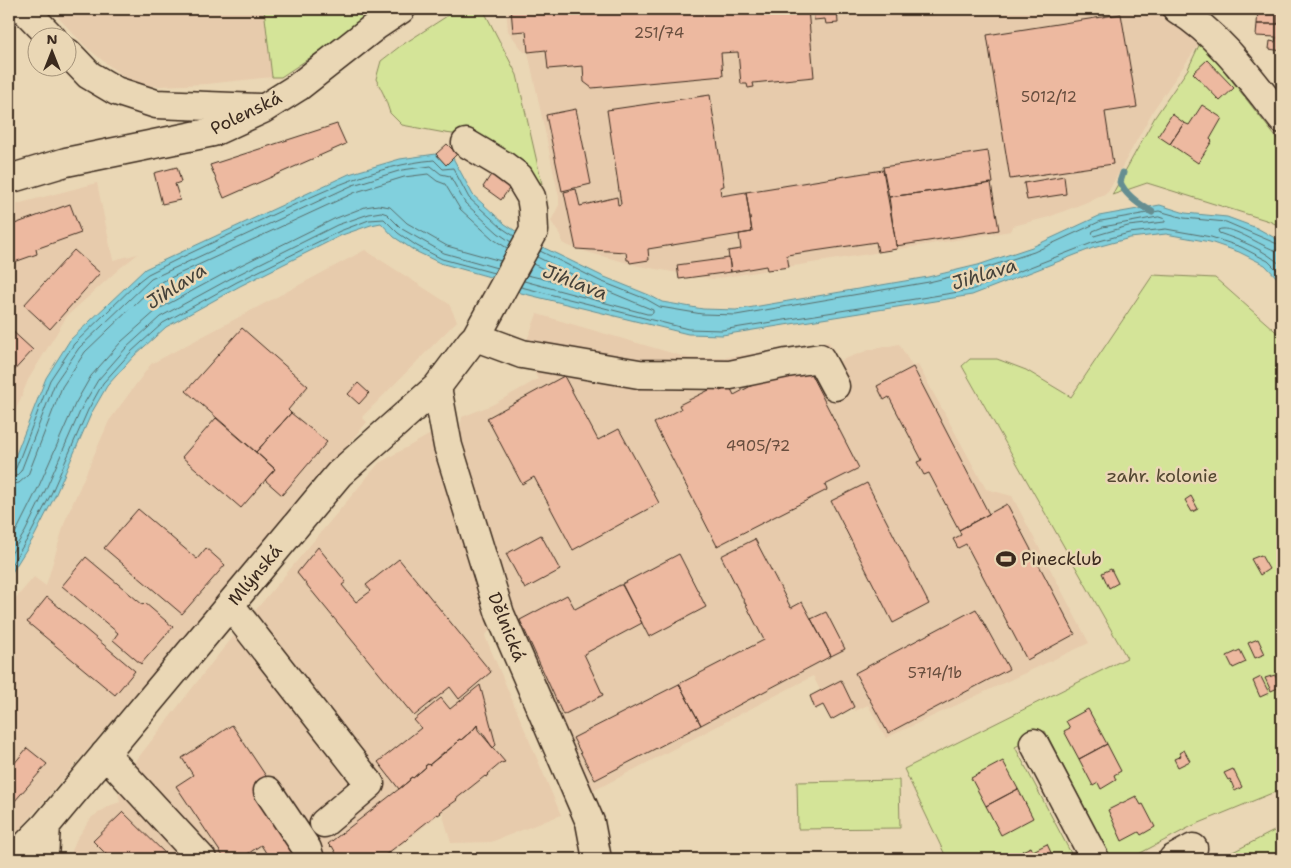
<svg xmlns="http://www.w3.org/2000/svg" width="1291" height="868" font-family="'Shantell Sans',sans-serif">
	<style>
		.built { fill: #e7cbac }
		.green { fill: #d4e498; stroke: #88875b }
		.water { fill: #81d0dd; stroke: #658e91 }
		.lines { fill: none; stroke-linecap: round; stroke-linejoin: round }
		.shore { stroke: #576c6a; stroke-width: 1 }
		.stream { stroke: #658e91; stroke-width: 7 }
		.building { fill: #edb9a0; stroke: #3b2a1e }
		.minor-casing { stroke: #3b2a1e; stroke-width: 31 }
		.minor { stroke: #ead7b5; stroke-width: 28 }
		.labels { text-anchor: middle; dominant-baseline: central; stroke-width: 5; stroke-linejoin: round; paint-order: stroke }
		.number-label { font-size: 15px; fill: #684e3e }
		.street-label { font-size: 18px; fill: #3b2a1e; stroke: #ead7b5 }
		.park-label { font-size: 18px; fill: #524630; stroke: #ead7b5 }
		.poi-label { font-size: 18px; fill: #3b2a1e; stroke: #ead7b5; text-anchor: start }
		.water-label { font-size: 19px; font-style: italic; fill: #46433b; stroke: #ead7b5 }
	</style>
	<rect width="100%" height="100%" fill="#ead7b5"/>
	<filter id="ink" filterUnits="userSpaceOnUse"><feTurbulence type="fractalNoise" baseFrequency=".02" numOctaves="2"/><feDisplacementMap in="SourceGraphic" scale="10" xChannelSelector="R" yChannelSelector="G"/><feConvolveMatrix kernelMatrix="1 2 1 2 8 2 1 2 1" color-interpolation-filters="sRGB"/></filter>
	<g filter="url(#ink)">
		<path class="built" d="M50,9H264L272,77L207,84L136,87L87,48Z
			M506,9H1164L1201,41L1154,109L1108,192L1097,198L1049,217L1013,226L1011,231L713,279L639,266L576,249L562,243V238L551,221L559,205V197L528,52H524L508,31Z
			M97,183L113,260L138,254L120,268L67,316L28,380L9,427V206Z
			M365,250L449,304L457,321L362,417L367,422L9,842V606L34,577L46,586L65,521L109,421L151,364Z
			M537,314L689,358H723L829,342L839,361L869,350L899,344L912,366L918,365L986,489L1012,496L1089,643L886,738L868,705L855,711L854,707L831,720L824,705L815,709L810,696L820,690L813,676L593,791L498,576L457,447L462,417L492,405L538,379L523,351Z
			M436,431L495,624L485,636L561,815L491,842L451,843L442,812L383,859H69L76,840L92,817L111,805L120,802L117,785L218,655L379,463Z"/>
		<path class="green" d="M264,9H383L281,77H272Z
			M458,9H483L517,75L542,184L495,148L475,137L445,133L402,125L390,113L384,95L376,79L381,61L399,47Z
			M1201,41L1282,145V227L1269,221L1147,183L1112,195L1155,117L1188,69Z
			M1153,275L1215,278L1282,337V789L1192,826L1129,859C1120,859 1114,859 1108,852L1045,731L1015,747L1074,859H947L904,769L1127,658L962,366L970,359H997L1026,370L1071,397Z
			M899,780L900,828L798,829L797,782Z
			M1282,827V859H1219Z"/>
		<path class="water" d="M436,154L446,165L453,158L473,195L505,224L532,242L602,276L649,295L662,302L703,309L736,310L928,277L978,265L1032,247L1099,216L1160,205L1185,213L1227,217L1257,228L1282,242V283L1265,265L1239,252L1210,242L1166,234L1130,238L1093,248L972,295L722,335L688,334L521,293L497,279L440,263L415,251L394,237L381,223L371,225L342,235L240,286L166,327L134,356L107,386L92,412L55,496L34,537L9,577V472L46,378L70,340L145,269L349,174L400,159Z"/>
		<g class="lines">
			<path class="shore" d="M1159,217L1165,219V222L1128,226L1094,236L1092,234L1093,231L1103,227Z
				M540,251L600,281L646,299L660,307L702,314L736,315L929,282L979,270L1034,252L1101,221L1159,211L1184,218L1226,222L1282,246
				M1282,252C1266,251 1232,223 1218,230L1219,233C1242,241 1264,249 1282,266
				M527,275L565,284L567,283V280L533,264
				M524,281L647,314H651L653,313V310L598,287L537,257
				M521,287L688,329L722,330L971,290L1092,243L1129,233L1166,229L1211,237L1241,247L1268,261L1282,275
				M9,471H13L16,468L50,380L74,344L139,281L148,274C189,253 231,234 272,215C324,191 376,165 434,160L443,169L453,168L469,198L502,228L514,236
				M9,478L16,476L21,471L55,383L79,348L151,279L353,185L402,170L431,166L441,174L450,176L465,203L498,233L511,242
				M9,485L19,483L28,475L62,387L85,352L155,285L356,192L404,177L428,174L437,181L445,184L460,209L493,239L507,248
				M9,543L18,528L38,488L75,404L91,376L121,342L157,310L231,270L334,219L365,207L378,205L390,207L407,223L447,246L501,261
				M9,557L25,532L45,491L82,407L98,380L126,348L160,317L235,276L337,225L369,214L381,212L387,214L402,229L444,253L497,268
				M9,568L30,535L51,494L88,410L103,383L131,352L163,323L237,282L340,231L369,220L384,219L398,233L417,246L442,259L494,273"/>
			<path class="stream" d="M1123,173L1120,182C1125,195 1140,205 1152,212"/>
		</g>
		<path class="building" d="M511,9H808L814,77L753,83L754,87L748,88L747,84H741L738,52L721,53L723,76L592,88L584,82L583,66L548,69L546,50L528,52L526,31L513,32Z
			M808,9H837L838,23L826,24L825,19L814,20L813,9Z
			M1258,9H1278V24H1257Z
			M1121,14L1137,107L1105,112L1113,164L1010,179L987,35Z
			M1257,24H1282V51L1269,49L1270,41L1275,42L1276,37L1256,36Z
			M1207,60L1234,88L1220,101L1193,73Z
			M710,95L724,186L720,187L721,196L746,192L752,232L648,249L649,260L630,263L629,260H627L626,252L576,249L564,192L576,189L580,206L617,197L618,205L621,204L607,110Z
			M1202,105L1222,118L1210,139L1212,141L1198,163L1170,144L1184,123L1189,125Z
			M576,109L591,184L562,191L546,115Z
			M1172,114L1184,123L1170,144L1158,136Z
			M337,124L346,144L224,198L210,165Z
			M447,144L457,154L446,165L436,154Z
			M988,151L993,183L889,197L883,167Z
			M177,167L181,182L175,184L180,200L162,204L154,173Z
			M883,170L897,249L878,252L876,242L787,255L789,267L767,270L766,266L731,272L728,251L741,249L739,234L752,232L746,192Z
			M492,173L511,186L501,200L483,187Z
			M1064,176L1066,194L1027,200L1024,183Z
			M991,183L999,230L896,246L889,197Z
			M70,204L81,233L36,249L37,254L9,264V226Z
			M74,250L100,273L50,329L24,305Z
			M729,258L731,272L679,279L677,265Z
			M9,328L33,350L9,376Z
			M242,328L308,386L288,410L291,413L256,452L186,391Z
			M807,367L859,468L825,485L827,490L717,546L654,423L681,409L679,405L717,386L720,391L730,387L734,395L779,371Z
			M913,367L989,514L959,530L929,473L924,475L917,462L922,460L889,397L884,400L877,386Z
			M564,376L598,440L619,429L659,503L573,550L534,477L522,484L487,418Z
			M358,383L369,393L359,404L348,394Z
			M291,413L327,442L282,495L265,480L275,469L256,452Z
			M216,418L275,469L241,508L182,457Z
			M867,483L929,604L893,623L831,501Z
			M1191,496L1198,509L1192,512L1185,500Z
			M1007,504L1075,634L1027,660L966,544L958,548L953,539L961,535L959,530Z
			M138,509L197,559L206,548L225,565L182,614L104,548Z
			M541,535L560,570L525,589L506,554Z
			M755,539L791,608L802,602L831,656L701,725L679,684L764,640L721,556Z
			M318,547L346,582L342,585L356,602L371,591L366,585L399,559L491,672L459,699L450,687L414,716L297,573Z
			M679,554L706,607L649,637L622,584Z
			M1261,555L1269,569L1260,575L1251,559Z
			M86,557L143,605L145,603L173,627L141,664L113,640L118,633L62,586Z
			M1111,569L1118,583L1109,588L1102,573Z
			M620,585H622L642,623L584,654L603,695L563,715L520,620L567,595L575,609Z
			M47,597L135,671L115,695L27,622Z
			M976,609L1009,669L888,733L855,673Z
			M826,612L845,649L831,656L811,619Z
			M1258,639L1265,654L1255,658L1248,643Z
			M1240,650L1246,662L1233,668L1227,656Z
			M1275,675L1280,687L1271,691L1265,678Z
			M1261,677L1269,693L1260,697L1253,681Z
			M841,680L854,707L831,720L823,705L815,709L810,696Z
			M679,684L701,725L595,780L573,738Z
			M480,685L496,745L493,748L477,725L474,729L461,740L460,739L457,741L458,742L429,765L428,764L425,766L426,767L413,778L412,777L409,779L410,780L399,789L378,762L421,728L414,720L441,698L450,709Z
			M1088,709L1107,744L1079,759L1064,731L1070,728L1066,721Z
			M232,725L270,782L298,857L295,859H270L261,845L240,859H225L176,786L193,775L182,758Z
			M477,725L478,730L505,762L501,763L488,774L489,775L486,777L485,776L456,799L457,800L440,812L441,813L438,815L437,814L408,837L409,838L406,841L405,840L380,859H343L337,855L332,846L331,847L328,844L399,789L410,780L409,779L412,777L413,778L426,767L425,766L428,764L429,765L444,752L445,753L458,742L457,741L460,739L461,740L474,729Z
			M1107,744L1121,771L1114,775L1116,780L1101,789L1098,783L1093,786L1079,759Z
			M27,748L47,764L14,802L9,798V770Z
			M1184,750L1190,761L1178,767L1174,759L1181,756L1179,753Z
			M1003,761L1018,789L986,806L971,778Z
			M1233,769L1242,787L1235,791L1230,779L1228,780L1224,773Z
			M1018,789L1033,818L1001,835L986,806Z
			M1136,796L1141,805L1143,804L1155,827L1141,835L1139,832L1122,841L1108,810Z
			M123,812L171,859H111L93,841Z
			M1047,844L1054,859H1018L1024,856L1022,851L1031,847L1033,851Z"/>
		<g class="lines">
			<defs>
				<path id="minor" d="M24,9L52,38
					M1177,9C1220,35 1251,80 1282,119
					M68,53L89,75L116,91L156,104L259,108
					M9,179L66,162L213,132L263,109L298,87L377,25L401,9
					M476,337L522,354L639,374L730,375L787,363L820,358L835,386
					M437,387L448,446L500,614L590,822L597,859
					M230,605L370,784L324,823
					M1034,743L1095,859
					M105,754L202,859
					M268,791L307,849L310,859
					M13,859L46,825L339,474L437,387L471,342L476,337L534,231L533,209L531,197L519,177L503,165L466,143
					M44,859L46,825
					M1173,859L1193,848"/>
			</defs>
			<use href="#minor" class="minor-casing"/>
			<use href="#minor" class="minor"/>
		</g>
	</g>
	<defs>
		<symbol id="stadium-bare" viewBox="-9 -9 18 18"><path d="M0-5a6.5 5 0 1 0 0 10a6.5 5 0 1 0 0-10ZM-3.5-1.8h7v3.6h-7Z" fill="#3b2a1e" stroke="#ead7b5" stroke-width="2.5" paint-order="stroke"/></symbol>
	</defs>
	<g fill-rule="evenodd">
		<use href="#stadium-bare" x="992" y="545" width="28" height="28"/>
	</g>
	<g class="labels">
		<g class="number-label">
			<text x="659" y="33">251/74</text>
			<text x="1049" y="97">5012/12</text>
			<text x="758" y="446">4905/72</text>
			<text x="935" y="673">5714/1b</text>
		</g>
		<g class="street-label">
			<text transform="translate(246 113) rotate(-26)">Polenská</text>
			<text transform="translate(255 575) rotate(-50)">Mlýnská</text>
			<text transform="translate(507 627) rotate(68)">Dělnická</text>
		</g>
		<g class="park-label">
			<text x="1162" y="476">zahr. kolonie</text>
		</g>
		<g class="poi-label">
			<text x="1021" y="559">Pinecklub</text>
		</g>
		<g class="water-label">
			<text transform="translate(984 274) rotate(-17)">Jihlava</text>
			<text transform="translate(575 282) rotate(21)">Jihlava</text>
			<text transform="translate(176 286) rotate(-33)">Jihlava</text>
		</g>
	</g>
	<rect width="1291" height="868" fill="none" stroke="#ead7b5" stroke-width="30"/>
	<rect x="15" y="15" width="1261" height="838" fill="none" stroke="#3b2a1e" stroke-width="2" filter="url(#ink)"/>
	<g transform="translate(52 52)"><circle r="24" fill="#ead7b5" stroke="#a49279"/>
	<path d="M0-4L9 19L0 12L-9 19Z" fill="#3b2a1e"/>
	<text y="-8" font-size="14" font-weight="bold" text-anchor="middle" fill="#3b2a1e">N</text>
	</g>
</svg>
